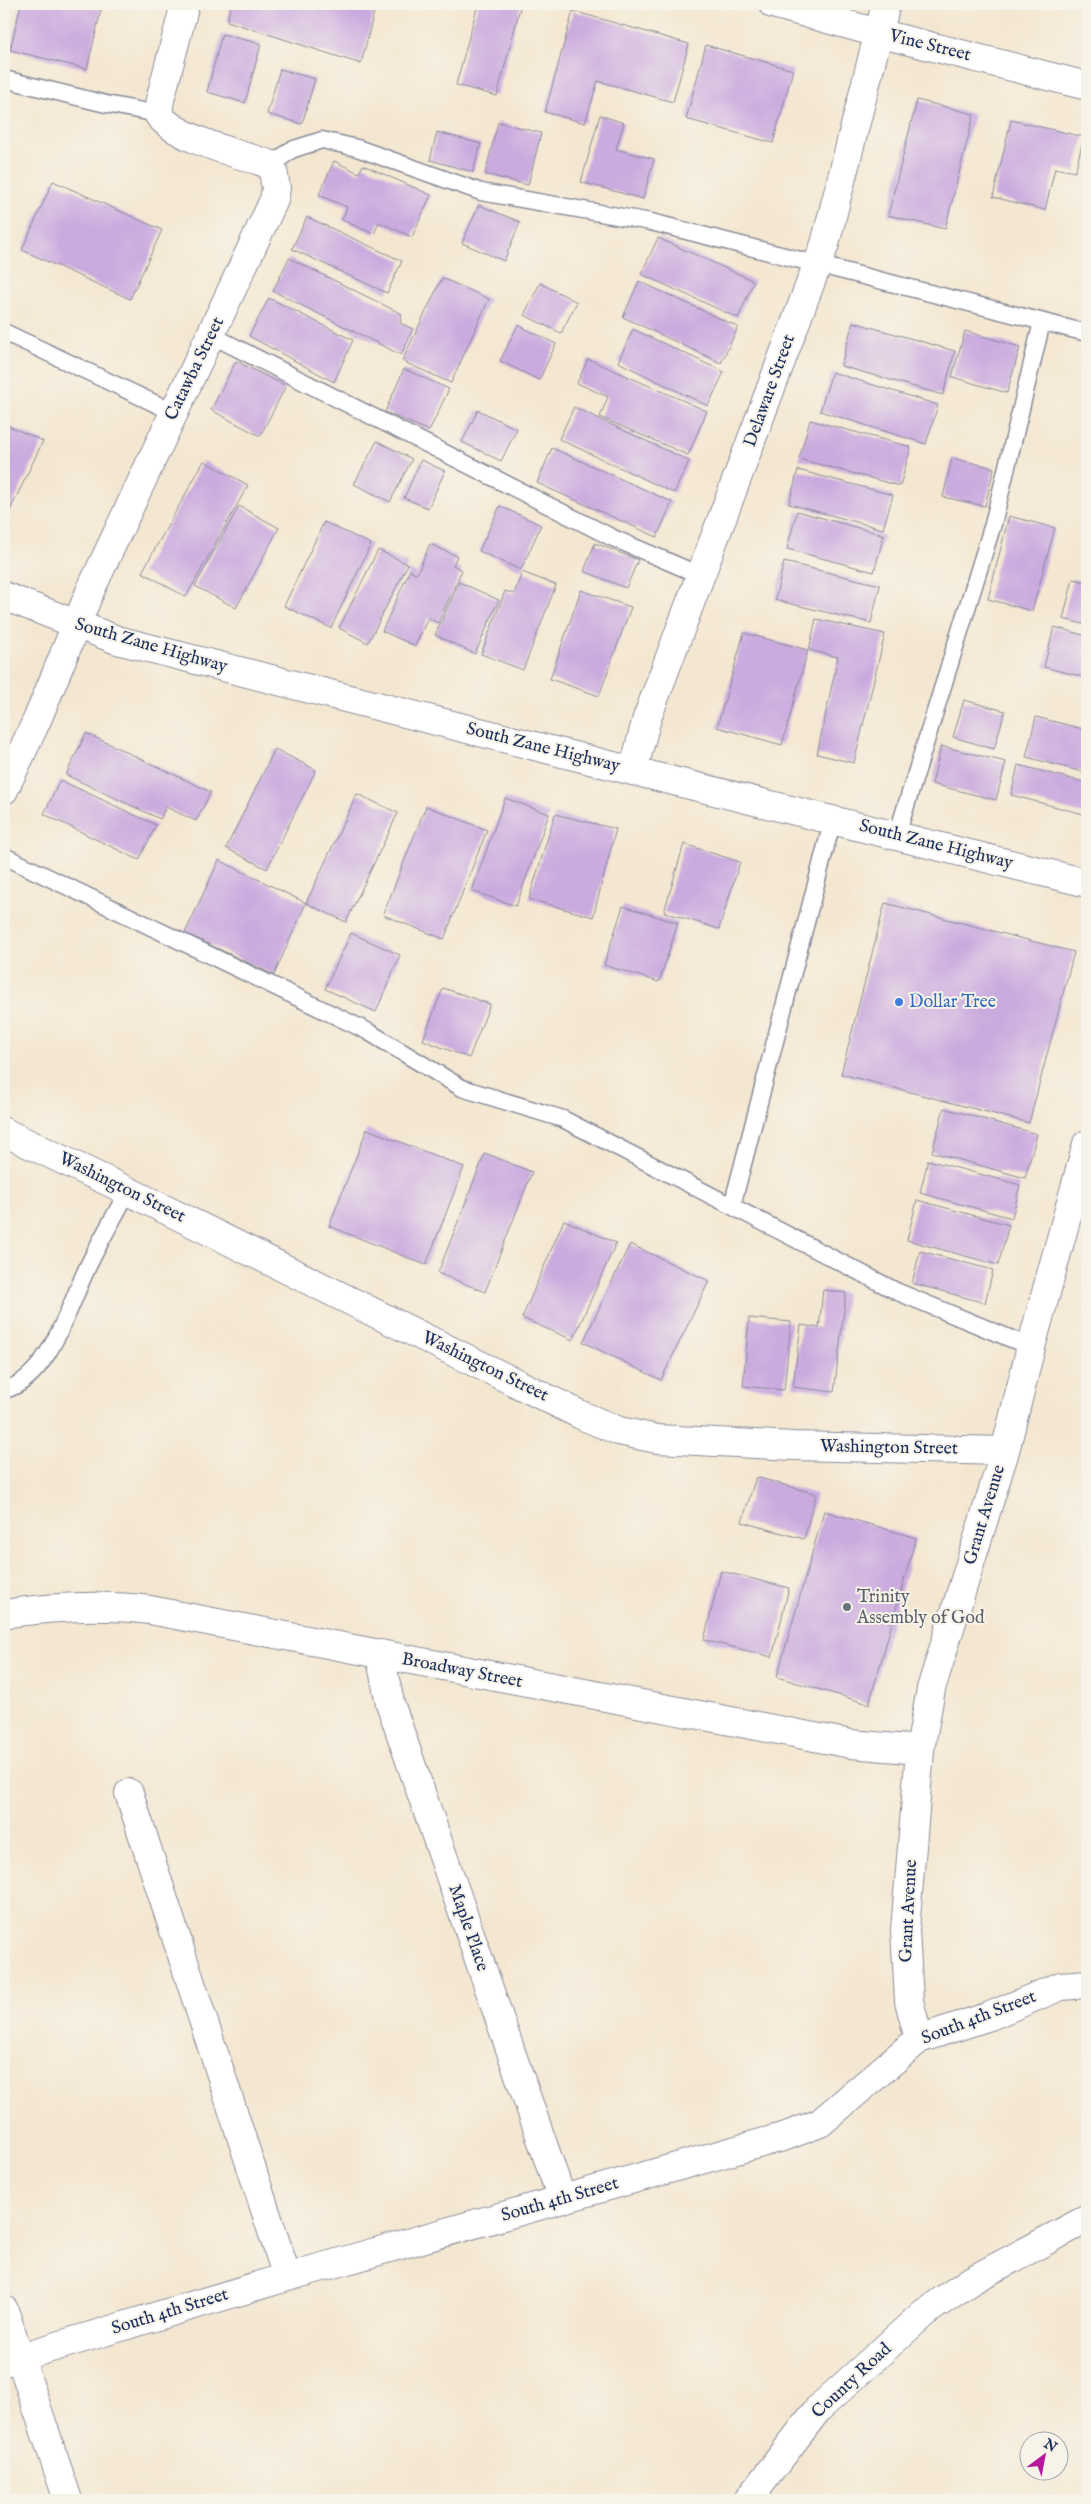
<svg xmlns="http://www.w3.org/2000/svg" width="1091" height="2504" font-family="'IM FELL English',serif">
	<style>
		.building { fill: #caabdf }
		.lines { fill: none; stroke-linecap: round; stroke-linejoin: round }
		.lane-casing { stroke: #888b98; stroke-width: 19 }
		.street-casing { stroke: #888b98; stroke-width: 30 }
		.secondary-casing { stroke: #888b98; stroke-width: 30 }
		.lane { stroke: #fff; stroke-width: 16 }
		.street { stroke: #fff; stroke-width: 28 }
		.secondary { stroke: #fff; stroke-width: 28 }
		.shop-dot { fill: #3f7fe0; stroke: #f7f3e8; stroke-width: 2 }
		.worship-dot { fill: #6b7280; stroke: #f7f3e8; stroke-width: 2 }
		.labels { text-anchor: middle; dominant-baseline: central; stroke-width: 4; stroke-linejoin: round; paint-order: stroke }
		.street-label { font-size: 18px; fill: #1b2f5e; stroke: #f7f3e8 }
		.shop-label { font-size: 18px; fill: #366cbe; stroke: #f7f3e8; text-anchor: start }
		.worship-label { font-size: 18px; fill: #5b616d; stroke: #f7f3e8; text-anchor: start }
	</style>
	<rect width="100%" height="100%" fill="#f7f3e8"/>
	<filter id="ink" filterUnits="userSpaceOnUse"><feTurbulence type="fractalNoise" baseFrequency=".02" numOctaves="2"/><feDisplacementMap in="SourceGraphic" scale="10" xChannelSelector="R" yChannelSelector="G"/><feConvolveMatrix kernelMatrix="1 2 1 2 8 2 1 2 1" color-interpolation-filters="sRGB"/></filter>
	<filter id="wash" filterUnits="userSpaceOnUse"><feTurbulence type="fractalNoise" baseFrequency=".0096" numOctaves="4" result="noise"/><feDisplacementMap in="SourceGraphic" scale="20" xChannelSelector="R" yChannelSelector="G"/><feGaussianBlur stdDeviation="1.12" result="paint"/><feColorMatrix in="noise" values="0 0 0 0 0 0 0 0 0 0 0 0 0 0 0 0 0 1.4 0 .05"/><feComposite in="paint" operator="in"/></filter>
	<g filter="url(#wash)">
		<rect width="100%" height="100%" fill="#f4e7d1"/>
		<g id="blocks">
			<path class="building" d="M21,4H76L101,10L87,69L10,50Z
				M231,4H376L361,64L227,21Z
				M478,4H521L497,96L456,85Z
				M573,11L689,44L673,102L598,81L585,123L545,112Z
				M222,34L261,44L245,103L207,92Z
				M706,45L793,70L773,143L686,119Z
				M280,69L315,79L302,124L267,114Z
				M917,100L974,114L945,229L888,215Z
				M600,115L624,123L616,149L654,159L643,199L581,182Z
				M1011,120L1084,137L1075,172L1055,168L1045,210L993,197Z
				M498,122L541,133L528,185L485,174Z
				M437,132L481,144L473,172L430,160Z
				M334,161L359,173L363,165L431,195L412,237L379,222L374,234L342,220L347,207L319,195Z
				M53,181L162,230L130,299L22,250Z
				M479,205L520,222L504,261L462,243Z
				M307,217L402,261L387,293L292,249Z
				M658,238L754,281L738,318L641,274Z
				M289,258L402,314L400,323L413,329L401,355L273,291Z
				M442,278L489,299L451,383L402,361Z
				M639,281L738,327L721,363L623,317Z
				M540,283L577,302L561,333L524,315Z
				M269,298L353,340L334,382L249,336Z
				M853,322L955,351L943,395L841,366Z
				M518,325L556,344L539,380L500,361Z
				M633,329L724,372L708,406L618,362Z
				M965,331L1020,347L1007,393L952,377Z
				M588,359L707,411L688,455L600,417L608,397L577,383Z
				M236,361L286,386L260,436L211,410Z
				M404,369L449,389L429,431L385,412Z
				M832,372L938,405L926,444L820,411Z
				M574,407L689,461L674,493L559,439Z
				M478,410L517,429L501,461L462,442Z
				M810,420L911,447L900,486L799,459Z
				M4,424L43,441L4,523Z
				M377,441L412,459L390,502L354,484Z
				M552,448L672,502L657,537L537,483Z
				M952,458L994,468L985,506L943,497Z
				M421,460L445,471L428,508L404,498Z
				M204,461L248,485L186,597L142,572Z
				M798,470L893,495L883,529L789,504Z
				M239,506L279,528L236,608L195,586Z
				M500,506L541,525L521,570L479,551Z
				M797,511L884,535L874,572L787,549Z
				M1009,516L1055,528L1032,611L988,599Z
				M324,522L371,544L331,628L284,606Z
				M595,543L638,560L626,588L584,571Z
				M430,544L457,556L453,565L462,570L438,623L428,618L415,646L382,631L410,570L417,574Z
				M378,550L408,564L368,643L339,628Z
				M784,562L880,585L871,623L775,600Z
				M522,572L556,585L523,670L481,654L505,591L514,594Z
				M1073,579L1087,582V625L1063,619Z
				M459,582L499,600L475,654L435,635Z
				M581,590L631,607L599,696L550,679Z
				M816,619L885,634L854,763L817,754L838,657L809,650Z
				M1054,627L1087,636V678L1044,667Z
				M744,633L808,650L782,745L717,727Z
				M964,700L1005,711L994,749L953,737Z
				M1036,717L1087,730V773L1026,757Z
				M86,733L211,792L196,821L166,807L160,819L66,775Z
				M941,746L1006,762L996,800L932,784Z
				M275,749L316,770L267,869L226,848Z
				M1018,765L1087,783V815L1011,795Z
				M60,780L156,825L139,860L44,814Z
				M357,794L398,813L346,922L306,903Z
				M505,798L549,814L516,906L472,891Z
				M426,806L487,830L444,939L383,915Z
				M555,814L616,829L593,917L529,899Z
				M684,844L740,862L719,929L664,912Z
				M219,860L306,903L274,975L185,933Z
				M885,903L1074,952L1029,1123L841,1074Z
				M623,906L678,923L659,982L604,965Z
				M351,933L400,955L376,1012L325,989Z
				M443,988L490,1004L469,1058L423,1040Z
				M944,1108L1037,1134L1025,1178L932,1152Z
				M367,1129L464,1167L426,1265L329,1226Z
				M485,1153L532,1172L485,1292L438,1273Z
				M928,1160L1020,1185L1012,1218L920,1193Z
				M917,1200L1009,1225L998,1265L907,1240Z
				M564,1220L616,1243L573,1340L522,1318Z
				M630,1244L709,1281L661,1380L583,1342Z
				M920,1251L993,1270L985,1303L912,1283Z
				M823,1290L846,1293L834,1392L793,1387L801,1325L819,1328Z
				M749,1318L791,1322L784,1390L743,1386Z
				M756,1477L816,1494L804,1539L742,1522Z
				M824,1511L916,1538L869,1704L777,1677Z
				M721,1571L789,1588L772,1657L704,1640Z"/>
		</g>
	</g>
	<g filter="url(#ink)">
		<use href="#blocks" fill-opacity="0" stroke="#888b98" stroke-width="1"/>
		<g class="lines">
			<defs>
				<path id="lane" d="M4,79L106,104L158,114
					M272,165L291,150L322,140L357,148L481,192L651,222L1087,333
					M4,332L173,412
					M211,335L613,538L702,576
					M897,835L993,524L1042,322
					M4,856L367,1031L462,1088L563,1119L898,1292L1031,1347
					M732,1206L833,819
					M4,1390C50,1379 70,1302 89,1264C101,1239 115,1215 128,1191"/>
				<path id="street" d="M773,4L878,33L1087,86
					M633,771L647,718L825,244L886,4
					M4,790L37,720L91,589L274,200L276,188L272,165C243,155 175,139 158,114L160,100L185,4
					M4,1132L128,1191L581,1415L619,1431L657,1439L794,1446L1005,1451
					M4,1614C52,1607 101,1604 150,1610L851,1744L920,1750
					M380,1655L390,1703L562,2199
					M129,1793L287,2277
					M919,2039L909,2001L905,1930L920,1750L931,1689L1005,1451L1031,1347L1087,1144
					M4,2310L68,2500
					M4,2362L287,2277L786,2136L820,2123L919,2039L990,2016L1061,1986L1087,1984
					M748,2500L818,2409L924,2313L972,2280L1087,2219"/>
				<path id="secondary" d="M4,596L117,640L633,771L1087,883"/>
			</defs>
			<use href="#lane" class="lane-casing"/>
			<use href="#street" class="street-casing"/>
			<use href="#secondary" class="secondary-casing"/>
			<use href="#lane" class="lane"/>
			<use href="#street" class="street"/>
			<use href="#secondary" class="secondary"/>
		</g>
	</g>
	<circle class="shop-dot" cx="899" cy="1002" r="5"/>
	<circle class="worship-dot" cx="847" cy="1607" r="5"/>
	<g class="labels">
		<g class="street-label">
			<text transform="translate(930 46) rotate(14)">Vine Street</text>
			<text transform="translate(195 369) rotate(-64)">Catawba Street</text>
			<text transform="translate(770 391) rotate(-70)">Delaware Street</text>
			<text transform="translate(151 646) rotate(16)">South Zane Highway</text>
			<text transform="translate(543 748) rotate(14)">South Zane Highway</text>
			<text transform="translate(936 845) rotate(14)">South Zane Highway</text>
			<text transform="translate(122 1188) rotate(26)">Washington Street</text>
			<text transform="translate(485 1367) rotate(26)">Washington Street</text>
			<text transform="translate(889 1448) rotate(1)">Washington Street</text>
			<text transform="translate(985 1515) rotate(-73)">Grant Avenue</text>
			<text transform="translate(462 1671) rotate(11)">Broadway Street</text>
			<text transform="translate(909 1911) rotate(-87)">Grant Avenue</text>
			<text transform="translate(468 1928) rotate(71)">Maple Place</text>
			<text transform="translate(979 2018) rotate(-21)">South 4th Street</text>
			<text transform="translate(560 2200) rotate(-16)">South 4th Street</text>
			<text transform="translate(170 2312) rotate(-17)">South 4th Street</text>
			<text transform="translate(852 2381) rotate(-43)">County Road</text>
		</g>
		<g class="shop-label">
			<text x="909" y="1002">Dollar Tree</text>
		</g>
		<g class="worship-label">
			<text x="857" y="1597">Trinity<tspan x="857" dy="21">Assembly of God</tspan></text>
		</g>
	</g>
	<rect width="1091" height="2504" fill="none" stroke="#f7f3e8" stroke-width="20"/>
	<g transform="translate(1044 2456) rotate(32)"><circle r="24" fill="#f7f3e8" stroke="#9fa5b1"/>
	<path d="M0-4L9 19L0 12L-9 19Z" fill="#b5179e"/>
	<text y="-8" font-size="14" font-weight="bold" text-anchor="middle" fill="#1b2f5e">N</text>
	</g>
</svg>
